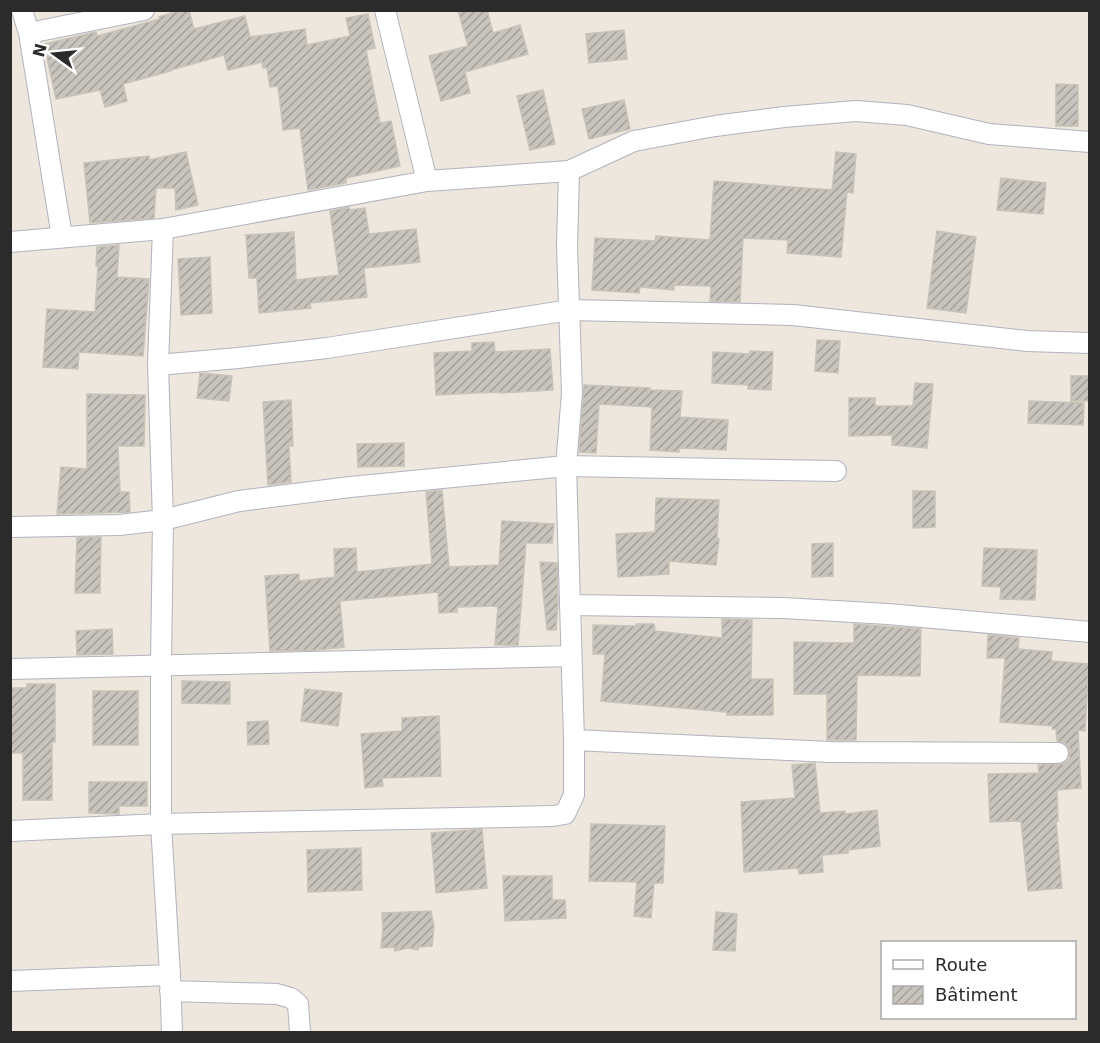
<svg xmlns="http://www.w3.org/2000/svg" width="1100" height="1043" font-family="'DejaVu Sans',sans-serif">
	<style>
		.building { fill: url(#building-hatch); stroke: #c8c3b7; stroke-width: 1.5 }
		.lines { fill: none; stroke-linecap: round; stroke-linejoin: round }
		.street-casing { stroke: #b1b3be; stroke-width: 22 }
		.street { stroke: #fff; stroke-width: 20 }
	</style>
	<defs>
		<pattern id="building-hatch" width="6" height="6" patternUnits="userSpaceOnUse" patternTransform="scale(1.5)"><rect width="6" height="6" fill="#c8c4bd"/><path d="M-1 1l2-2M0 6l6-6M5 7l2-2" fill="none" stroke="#a39f9a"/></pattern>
	</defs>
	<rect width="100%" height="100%" fill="#ede7de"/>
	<path class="building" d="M182,10H189L194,29L245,16L250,37L305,29L307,45L350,36L346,18L368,14L375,48L366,50L380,123L391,121L400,166L346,178V183L308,190L300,128L283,130L278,86L270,87L267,68H263L262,62L228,70L224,55L171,70V71L123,84L127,101L105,107L100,90L56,99L44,44L96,32L97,36L160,19L159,17Z
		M458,10H487L493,33L520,25L528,54L465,72L470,93L441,101L429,56L468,46Z
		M624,30L627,59L589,63L586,34Z
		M1056,84L1078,85V126H1056Z
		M543,90L555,144L530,150L517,96Z
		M624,100L630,129L589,139L582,109Z
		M186,152L198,205L176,210L175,188H156L154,218L90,223L84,163L149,156V160Z
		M836,152L856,154L853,193L847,192L841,257L787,253L788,240L743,238L740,302L710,301L711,286L674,285V290L640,287L639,293L592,290L595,238L655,241L656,236L710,240L714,181L832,190Z
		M1001,178L1046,183L1043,214L997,210Z
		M349,207L350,210L365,208L369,234L416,229L420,262L364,268L367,297L310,303L311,308L259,313L257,278H249L246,235L294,232L296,280L339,275L330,211Z
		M937,231L976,237L966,313L927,308Z
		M119,245L117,277L149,279L143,356L79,352L78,369L43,367L47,309L95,312L98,266H96L97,247Z
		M210,257L212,313L181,315L178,259Z
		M817,340L840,341L838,373L815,371Z
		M494,342L495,352L550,349L553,390L500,393L499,392L475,393L436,395L434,353L472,351V343Z
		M750,351L773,352L771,390L748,389V385L712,383L713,352L750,354Z
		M200,373L232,376L229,401L197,398Z
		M1071,376H1089V401H1071Z
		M915,383L933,384L927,448L892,445V435L849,436V398H875V406H913Z
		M584,385L650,388V390L682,391L680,417L728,420L726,450L679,448V452L650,450L652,407L599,404L596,453L579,452Z
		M87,394L145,395L144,446H118L120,492H129L130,512L57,514L61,467L87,469Z
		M291,400L293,446H289L291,482L268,485L263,402Z
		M1029,401L1084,403L1083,425L1028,423Z
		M404,443V466L358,467L357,444Z
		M442,490L449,567L499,565L502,521L554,524L552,543H526L518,645H495L498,606L457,607V612L439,613L438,592L340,601L344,647L319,650L270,651L265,576L299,574V581L335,577L334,549L356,548L357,572L432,564L426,492Z
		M913,491H935V527L913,528Z
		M656,498L719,500L717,539H719L716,565L669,561V574L618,577L616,534L655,532Z
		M101,537L100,593H75L77,538Z
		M833,543V576L812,577V544Z
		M984,548L1037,550L1035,600L1000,599L1001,587L982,586Z
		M540,562L557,563L558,603L556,630H547Z
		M722,619L752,620L751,679H773V715H727V712L601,701L605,654H593V625L636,626V624H654L655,631L722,638Z
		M854,624L921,629L920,676L857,675L856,740H827V694H794V642L854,643Z
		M112,629L113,654L77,655L76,631Z
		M988,635L1019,638L1018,649L1052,652L1051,661L1089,664L1085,731L1078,730L1081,788L1057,790L1058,821H1056L1062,888L1028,891L1021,821L990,822L988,774L1039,773L1038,765L1063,764L1069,759L1070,752L1069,748L1065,743L1057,741L1056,729H1052L1053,726L1000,722L1005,658H987Z
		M182,681L230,682V704L182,703Z
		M27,684H55V742H52V800H23V753H10V688H27Z
		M305,689L342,693L338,726L301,721Z
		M93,691H138V745H93Z
		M439,716L441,776L382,778L383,786L365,788L361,734L402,731V718Z
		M268,721L269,744L248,745L247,722Z
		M815,763L820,813L845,811V814L877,810L880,846L848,850V853L822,855L823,872L799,874L798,868L744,872L741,802L795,798L792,765Z
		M89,782H147V806H119V814L89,813Z
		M591,824L665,826L663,883H654L651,918L634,916L637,882L589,881Z
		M482,829L487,888L436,893L431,833Z
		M361,848L362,890L308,892L307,850Z
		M503,876H552V900H565L566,918L505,921Z
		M431,911L434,927L432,946L419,947L418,950L408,948L395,951L394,947L381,948L383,928L382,913Z
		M716,912L737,914L735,951L713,950Z"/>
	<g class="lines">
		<defs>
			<path id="street" d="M22,10L29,33L62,237
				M385,10L427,181
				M29,33L144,10
				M163,229L158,365L163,520L161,665V824L170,975L172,1032
				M10,242L163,229L427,181L569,171L634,141L715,126L784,117L856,111L907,115L989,134L1090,142
				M158,365L238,358L327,348L570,310L793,315L1027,341L1090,343
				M10,527L119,525L163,520L239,501L350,487L566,466L836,471
				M570,605L783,608L888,614L1090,632
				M10,669L571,656
				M574,740L830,752L1058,753
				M10,831L161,824L553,816L565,814L574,795V740L566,466L572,393L567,247L569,171
				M10,981L170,975
				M170,991L277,994L291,998L298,1004L300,1032"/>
		</defs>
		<use href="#street" class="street-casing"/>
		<use href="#street" class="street"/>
	</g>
	<rect width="1100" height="1043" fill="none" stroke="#2b2b2b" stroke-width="24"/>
	<rect x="881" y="941" width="195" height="78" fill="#ffffff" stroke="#aaaaaa" stroke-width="1.5"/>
	<rect x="893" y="960" width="30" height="9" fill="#ffffff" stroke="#aaaaaa" stroke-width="1.5"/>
	<text x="935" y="971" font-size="18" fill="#2b2b2b">Route</text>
	<rect x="893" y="986" width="30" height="18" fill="url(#building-hatch)" stroke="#aaaaaa" stroke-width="1.5"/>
	<text x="935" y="1001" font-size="18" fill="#2b2b2b">Bâtiment</text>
	<g transform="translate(54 54) rotate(285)" stroke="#ffffff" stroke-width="4.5" paint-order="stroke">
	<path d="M0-4.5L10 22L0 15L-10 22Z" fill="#2b2b2b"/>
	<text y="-9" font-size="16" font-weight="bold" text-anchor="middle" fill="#2b2b2b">N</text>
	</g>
</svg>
